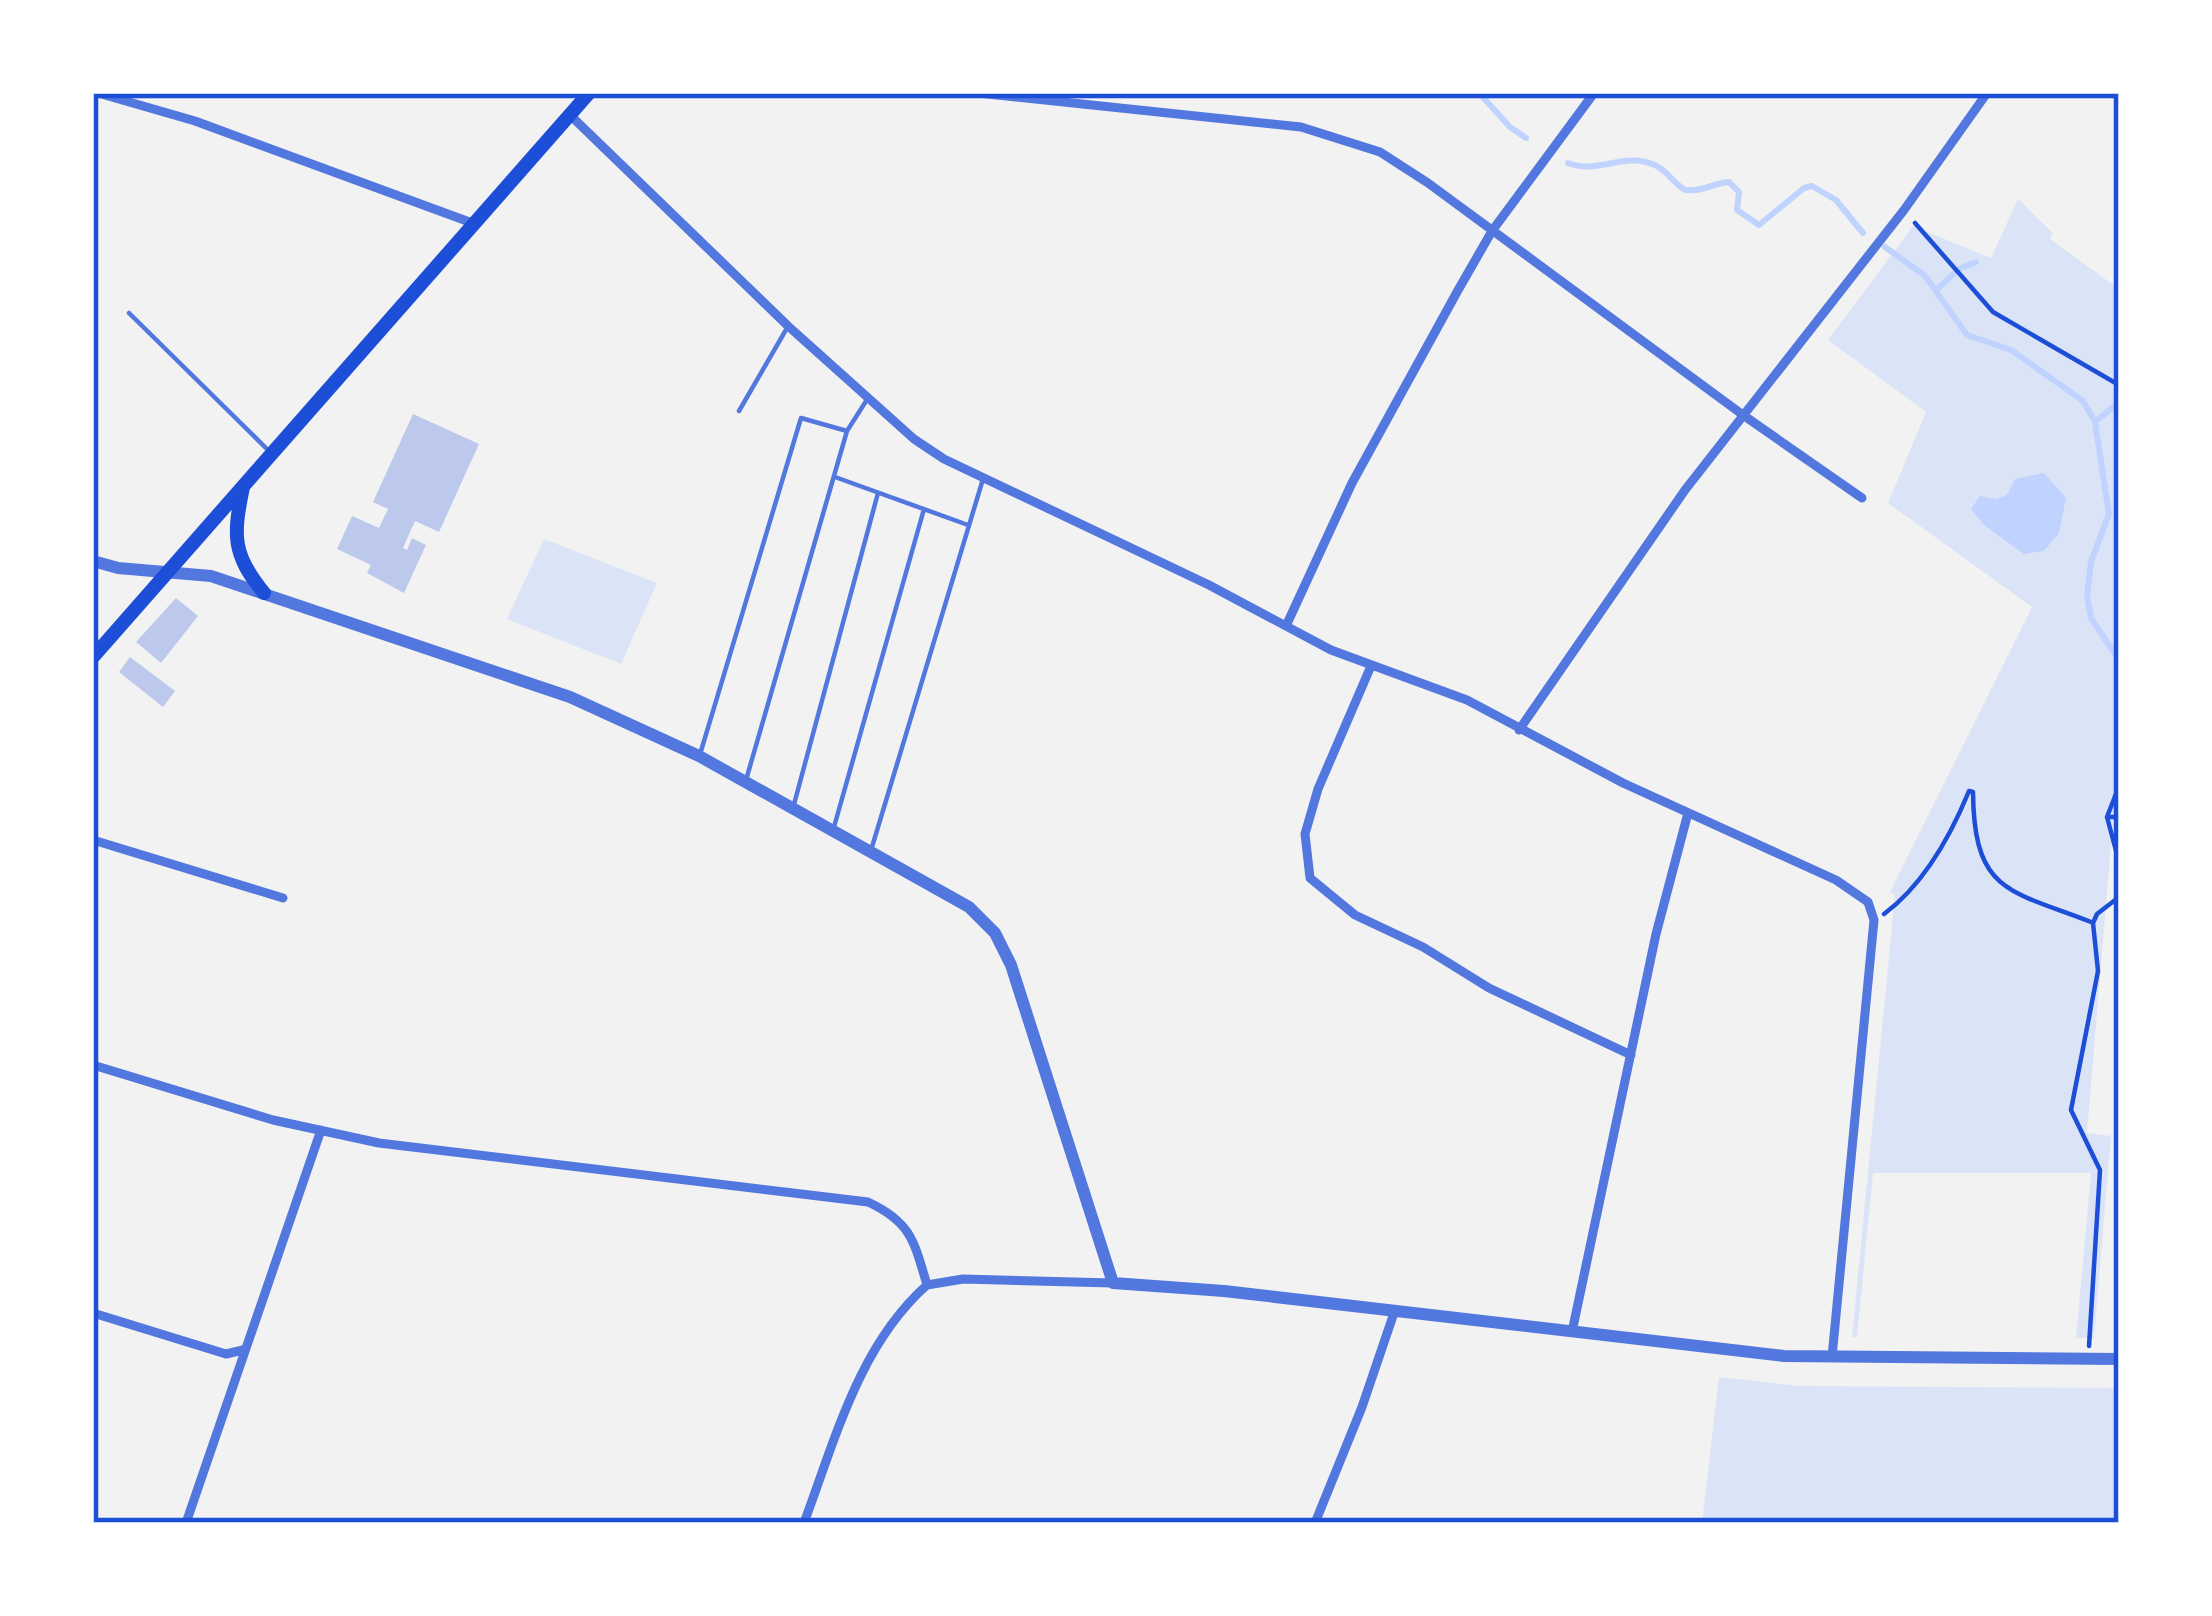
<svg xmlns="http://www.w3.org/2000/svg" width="2212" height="1616" font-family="'Archivo Narrow',sans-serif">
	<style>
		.green { fill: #dbe4f7 }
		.water { fill: #bfd3fe }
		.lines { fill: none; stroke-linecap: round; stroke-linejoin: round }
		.stream { stroke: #bfd3fe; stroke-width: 6 }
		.building { fill: #bdc9ec }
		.path { stroke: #1d4ed8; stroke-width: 4.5 }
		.service { stroke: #5277de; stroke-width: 4.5 }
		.minor { stroke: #5277de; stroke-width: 9 }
		.tertiary { stroke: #5277de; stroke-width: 12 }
		.secondary { stroke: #1d4ed8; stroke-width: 14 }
		.neatline { fill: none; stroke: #1d4ed8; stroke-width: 4.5 }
	</style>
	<rect width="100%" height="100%" fill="#f2f2f2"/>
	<path class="green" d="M2018,199L2053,233L2050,239L2119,289V813L2113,821L2087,1133L2111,1136L2094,1338H2076L2091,1173H1873L1857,1337H1852L1895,895L1890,892L2032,607L1888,503L1926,412L1828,340L1913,226L1991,258Z
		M544,539L657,583L621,664L507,619Z
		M1719,1377L1800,1386L2119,1388V1523H1702Z"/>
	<path class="water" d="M2044,473L2066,498L2059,533L2044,551L2024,554L1984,525L1971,509L1980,496L1996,499L2007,495L2015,479Z"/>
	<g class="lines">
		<path class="stream" d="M1479,93L1510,127L1526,138
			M1568,163C1599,175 1623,151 1655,165C1668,171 1673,183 1685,190C1703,192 1713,183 1729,182L1739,192L1737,210L1759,225L1804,188L1812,186L1836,200L1863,233
			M1885,247L1925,276L1967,335L2011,350L2083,401L2095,422L2109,514L2091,562L2087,595L2091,618L2119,660
			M1936,290L1959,269L1976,262
			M2095,422L2119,402"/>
	</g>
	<path class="building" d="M413,414L479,444L439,532L415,521L403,548L407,550L412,538L426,545L404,593L367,573L371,565L337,549L352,516L379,528L388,509L373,502Z
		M176,598L198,616L161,663L136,642Z
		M130,657L175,691L163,707L119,672Z"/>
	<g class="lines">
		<path class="path" d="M1915,223L1993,312L2119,385
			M2119,404V411
			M2107,817L2119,786
			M2119,817H2107L2119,862
			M1884,914C1923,885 1951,835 1969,791L1973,792C1974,893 2009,890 2091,922
			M2089,1346L2100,1170L2071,1110L2098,971L2093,923L2097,914L2119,897"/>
		<path class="service" d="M129,313L270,452
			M739,411L787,328
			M835,477L968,525
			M701,751L801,418L847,431
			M746,780L847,431L868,398
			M793,808L878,493
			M834,827L924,509
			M872,847L983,479"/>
		<path class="minor" d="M98,93L195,121L475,224
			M978,93L1301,127L1380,152L1428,183L1743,415L1862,498
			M570,115L788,326L914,439L944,459L1209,585L1331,650L1467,700L1623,783L1836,880L1868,902L1874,920L1832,1357
			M1286,626L1352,483L1457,292L1492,231L1594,93
			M1371,666L1318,789L1305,834L1310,878L1355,915L1423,947L1489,988L1631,1055
			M1519,730L1685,490L1904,210L1987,93
			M93,840L283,898
			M93,1065L273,1120L379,1143L868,1202C911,1222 914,1241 927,1285
			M927,1285L963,1279L1113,1283
			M93,1313L226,1354L243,1350
			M1572,1332L1656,934L1688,813
			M186,1523L321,1130
			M804,1523C835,1440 859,1345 927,1285
			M1315,1523L1362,1407L1395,1310"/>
		<path class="tertiary" d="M93,561L118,568L211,576L570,697L699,756L969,907L995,933L1011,965L1113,1283L1224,1291L1784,1356L2119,1359"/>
		<path class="secondary" d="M243,487C233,536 232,554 264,593
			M93,657L589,93"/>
	</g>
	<rect width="2212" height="1616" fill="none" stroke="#ffffff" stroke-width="192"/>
	<rect x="96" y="96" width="2020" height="1424" class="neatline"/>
</svg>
